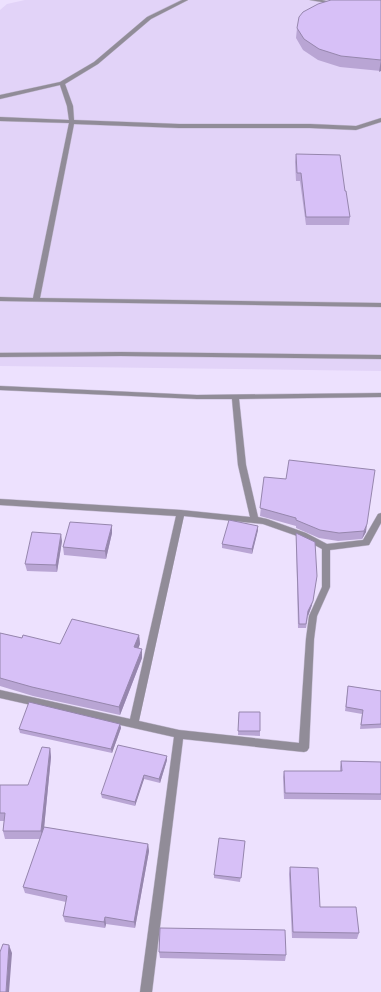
<svg xmlns="http://www.w3.org/2000/svg" width="381" height="992" font-family="Cabin,sans-serif">
	<style>
		.built { fill: #e2d3f8 }
		.lines { fill: none; stroke-linecap: round; stroke-linejoin: round }
		.minor-casing { stroke: #c8bed7; stroke-width: 1 }
		.minor { fill: #918c98; fill-rule: evenodd }
		.wall { fill: #b9a5d4 }
		.shaded-wall { fill: #9686ad }
		.building { fill: #d7c0f7; stroke: #9686ad }
	</style>
	<rect width="100%" height="100%" fill="#ede1fe"/>
	<path class="built" d="M25,0H381V371L0,366V10L7,4Z"/>
	<g class="lines">
		<defs>
			<path id="minor" d="M182,0H188L151,19L98,64L65,84L73,106L74,120L179,124H310L356,126L381,118V122L356,130L310,128H179L74,124L40,298L381,303V307L0,301V297L33,298L69,123L0,121V117L69,120L67,106L60,85L0,99V95L60,82L94,62L147,17Z
				M310,0H322L335,3L333,4Z
				M121,352L381,355V359L121,356L0,357V353Z
				M0,386L197,395L381,393V397L239,399L246,465L258,517L267,519L306,533L327,544L363,540L378,514L381,513V523L369,545L330,550V587L317,616L314,639L309,748L307,751L304,752L183,739L152,992H140L174,737L0,698V690L130,719L176,516L0,505V499L181,510L250,517L238,465L232,399H197L0,390ZM184,516L263,524L300,537L322,549V587L309,616L306,639L299,743L179,730L139,721Z"/>
		</defs>
		<use href="#minor" class="minor-casing"/>
		<use href="#minor" class="minor"/>
	</g>
	<path class="wall" d="M381,0V71L340,67L318,60L303,50L296,38L297,28Z
		M296,154L345,191L350,217L349,225H306L300,181H296L295,162Z
		M264,477L366,532L362,539L338,541L319,538L296,528V526L260,516Z
		M112,525V533L106,559L64,555L63,547Z
		M258,526V530L252,554L222,548V544Z
		M296,533L312,605L308,616L306,628H298L296,537Z
		M62,541L57,572L27,571L25,564Z
		M0,633L22,638L60,644L139,635L140,644L138,648L142,658L120,715L33,696L0,686Z
		M348,686L381,691V728L360,729L362,714L345,711Z
		M239,712L260,731V736L238,735Z
		M120,724L121,728L112,753L20,733L19,729Z
		M50,748L51,757L44,827L148,844L149,851L135,928L106,924L105,928L65,922L63,916L66,902L25,893L23,887L40,839H5L3,831L4,821H0V785H28Z
		M167,760L160,783L144,779L135,806L102,798L101,794Z
		M341,761L381,762V800L284,799L283,777L284,771H340V767Z
		M245,841L240,882L214,878V875Z
		M290,867L320,907L359,933L357,939L292,938L289,874Z
		M159,952L286,955L285,961L160,958Z"/>
	<path class="shaded-wall" d="M381,60V71L379,72Z
		M367,524L366,532L362,539L364,531Z
		M112,525V533L106,559L105,551Z
		M258,526V530L252,554V549Z
		M61,534L62,541L57,572L56,565Z
		M317,576L312,605L308,616V611Z
		M139,635L140,644L135,656L134,647Z
		M142,649V658L120,715L119,707Z
		M120,724L121,728L112,753L111,749Z
		M50,748L51,757L43,839L41,831Z
		M167,756V760L160,783L159,779Z
		M144,775V779L135,806V802Z
		M148,844L149,851L135,928L134,922Z
		M105,917L106,924L105,928L104,922Z
		M9,945L12,953L9,992H6Z"/>
	<path class="building" d="M331,0H381V60L341,56L319,49L304,39L297,28L299,17L303,12L318,4Z
		M296,154L340,155L345,191H346L350,217H306L301,173H297Z
		M289,460L375,470L367,524L364,531L339,533L320,530L296,520V518L260,508L264,477L286,479Z
		M229,520L258,526L252,549L222,544Z
		M70,522L112,525L105,551L63,547Z
		M32,532L61,534L56,565L25,564Z
		M296,533L315,542L317,576L313,601L308,611L306,624H299Z
		M72,619L139,635L134,647L142,649L119,707L32,687L0,678V633L22,638L23,635L60,644Z
		M348,686L381,691V724L361,725L363,710L346,707Z
		M29,702L120,724L111,749L19,729Z
		M239,712H260V731H238Z
		M118,745L167,756L159,779L144,775L135,802L101,794Z
		M42,747L50,748L41,831H3L5,813H0V785H28Z
		M341,761L381,762V794L285,793L284,771H342Z
		M44,827L148,844L134,922L105,917L104,922L63,916L67,896L23,887Z
		M219,838L245,841L241,878L214,875Z
		M290,867L318,868L320,907H356L359,933L293,932Z
		M160,928L285,930L286,955L159,952Z
		M3,944L9,945L6,992H0V952Z"/>
</svg>
